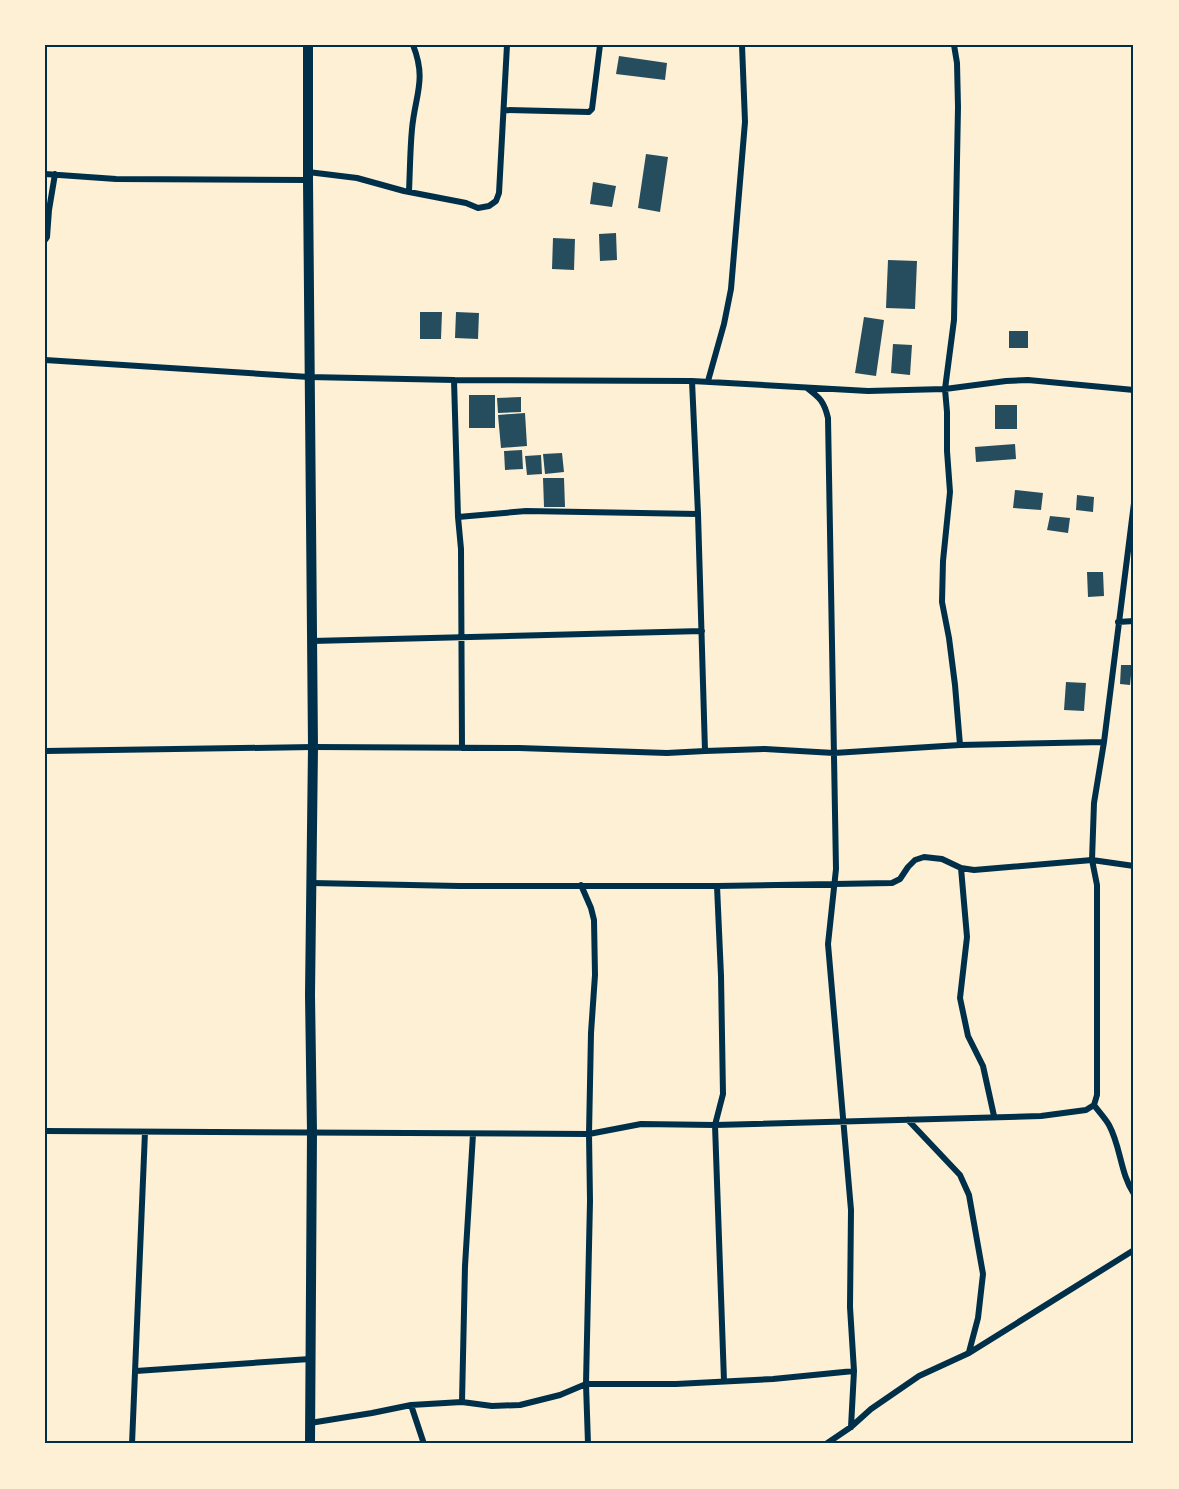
<svg xmlns="http://www.w3.org/2000/svg" width="1179" height="1489" font-family="'Varela Round',sans-serif">
	<style>
		.building { fill: #264d5e }
		.lines { fill: none; stroke-linecap: round; stroke-linejoin: round }
		.minor { stroke: #003049; stroke-width: 6 }
		.secondary { stroke: #003049; stroke-width: 10 }
		.neatline { fill: none; stroke: #003049; stroke-width: 2 }
	</style>
	<rect width="100%" height="100%" fill="#fdf0d5"/>
	<path class="building" d="M619,56L667,63L665,80L616,74Z
		M646,154L668,157L660,212L638,208Z
		M593,182L616,186L612,207L590,204Z
		M616,233L617,260L600,261L599,234Z
		M553,238L575,239L574,270L552,269Z
		M888,260L917,261L915,309L886,308Z
		M420,312H442L441,339H420Z
		M456,312L479,313L478,339L455,338Z
		M864,317L884,320L876,376L855,373Z
		M1009,331H1028V348H1009Z
		M893,344L912,345L910,375L891,373Z
		M469,395H495V428H469Z
		M521,397V412L498,413L497,398Z
		M995,405H1017V429H995Z
		M525,413L527,446L501,448L498,415Z
		M1015,444L1016,459L976,462L975,447Z
		M522,450L523,469L505,470L504,451Z
		M562,453L564,472L545,474L543,454Z
		M541,455L542,474L527,475L525,456Z
		M543,478H564L565,507H544Z
		M1015,490L1043,493L1041,510L1013,508Z
		M1077,495L1094,497L1093,512L1076,510Z
		M1050,516L1070,518L1068,533L1047,530Z
		M1087,572H1103L1104,596L1088,597Z
		M1121,665H1132L1130,685L1120,684Z
		M1066,682L1086,683L1084,711L1064,710Z"/>
	<g class="lines">
		<path class="minor" d="M954,45L957,63L958,107L954,320L945,389L947,412V451L950,492L943,561L942,602L949,638L955,685L960,745
			M504,110L589,112L592,109L600,45
			M308,172L357,178L404,191L466,203L478,208L489,206L496,201L499,193L507,45
			M45,174L116,179L308,180
			M409,191C410,171 410,150 412,129C415,95 427,80 413,45
			M45,240L47,237L49,210L55,174
			M45,360L309,377L454,380L692,381L868,391L945,389L1006,381L1028,380L1134,390
			M454,380L458,517L461,549L462,748
			M692,381L698,514L705,751
			M708,381L724,324L731,289L745,122L742,45
			M807,388C820,398 824,401 828,418L836,869L828,944L851,1210L850,1307L854,1371L851,1427
			M458,517L526,511L698,514
			M1118,622L1134,621
			M312,641L702,631
			M45,751L313,747L519,748L667,753L705,751L765,749L834,753L960,745L1104,742L1134,503
			M961,868L967,937L960,998L968,1036L983,1066L994,1116
			M312,883L459,886H717L892,883L900,879L908,867L915,860L924,857L942,859L961,868L974,870L1092,860L1134,866
			M581,885L591,908L594,920L595,975L591,1033L589,1134L590,1201L586,1384L588,1444
			M717,886L721,976L723,1094L715,1125L724,1381
			M1094,1105C1099,1112 1105,1118 1109,1125C1121,1147 1120,1173 1134,1194
			M908,1120L960,1175L969,1195L983,1274L978,1318L969,1352
			M45,1131L589,1134L641,1124L715,1125L1041,1116L1086,1110L1094,1105L1097,1095V885L1092,860L1094,803L1104,742
			M136,1371L310,1359
			M462,1402L465,1266L473,1134
			M411,1405L424,1444
			M310,1423L372,1413L411,1405L462,1402L492,1406L520,1405L560,1395L586,1384H676L773,1379L854,1371
			M132,1444L145,1132
			M826,1444L851,1427L871,1409L919,1376L969,1353L1134,1250"/>
		<path class="secondary" d="M308,45V180L313,747L310,995L312,1132L310,1444"/>
	</g>
	<rect width="1179" height="1489" fill="none" stroke="#fdf0d5" stroke-width="93"/>
	<rect x="46" y="46" width="1086" height="1396" class="neatline"/>
</svg>
